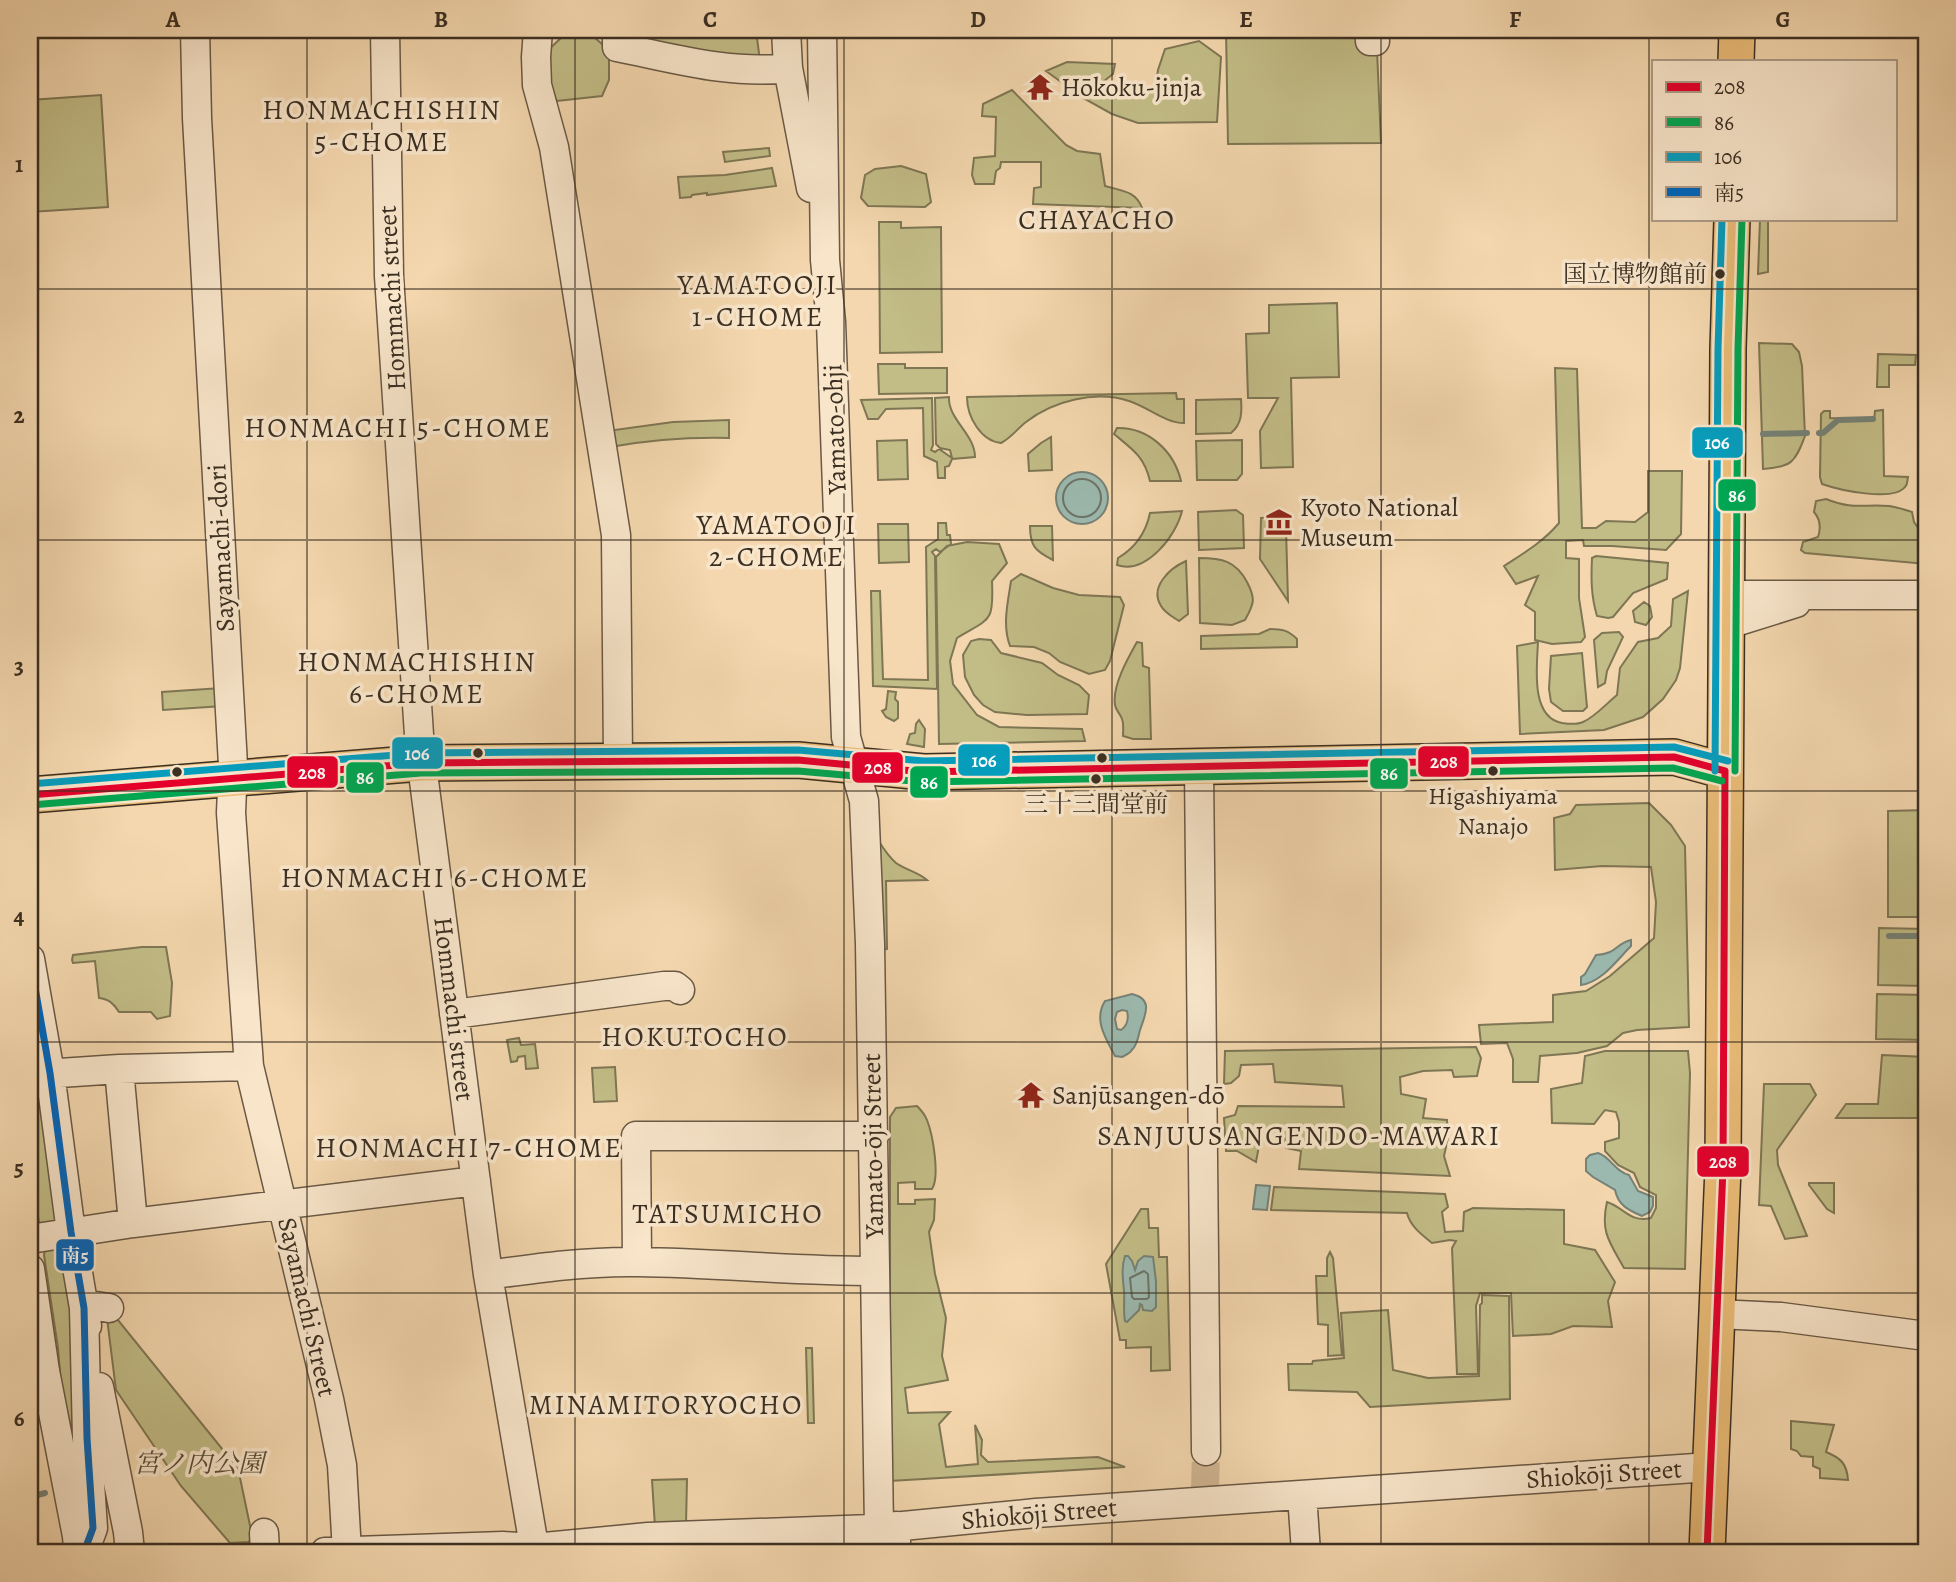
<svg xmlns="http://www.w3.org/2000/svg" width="1956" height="1582" font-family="Alegreya,'Noto Serif JP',serif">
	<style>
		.green { fill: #c2bc86; stroke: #7e7654; stroke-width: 2; fill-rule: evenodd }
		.water { fill: #9cb9af; stroke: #758277; stroke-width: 2; fill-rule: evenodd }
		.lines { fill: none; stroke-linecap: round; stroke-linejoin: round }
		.shore { stroke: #6c7468; stroke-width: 2 }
		.stream { stroke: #758277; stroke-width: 6 }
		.minor-tunnel { stroke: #cfb592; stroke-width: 28; stroke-dasharray: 28 14; stroke-linecap: butt }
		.minor-casing { stroke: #695945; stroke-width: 31 }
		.major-casing { stroke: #3b2f22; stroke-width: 38 }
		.minor { stroke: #f8e5ca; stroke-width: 28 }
		.major { stroke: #eabc77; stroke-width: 35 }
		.bus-1-casing { stroke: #f8e5ca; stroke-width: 12 }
		.bus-2-casing { stroke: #f8e5ca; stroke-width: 12 }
		.bus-3-casing { stroke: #f8e5ca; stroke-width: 12 }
		.bus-4-casing { stroke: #f8e5ca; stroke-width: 12 }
		.bus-1 { stroke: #e4002b; stroke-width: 7 }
		.bus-2 { stroke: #00a651; stroke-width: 7 }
		.bus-3 { stroke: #069dbd; stroke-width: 7 }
		.bus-4 { stroke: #0065bd; stroke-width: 7 }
		.grid { fill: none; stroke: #3b2f22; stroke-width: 2; stroke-opacity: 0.55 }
		.bus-dot { fill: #3b2f22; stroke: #f8e5ca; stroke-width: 2.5 }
		.labels { text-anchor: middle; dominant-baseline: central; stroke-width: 7; stroke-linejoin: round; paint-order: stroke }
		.bus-label { font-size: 24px; fill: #3b2f22; stroke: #f8e5ca }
		.poi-label { font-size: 26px; fill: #3b2f22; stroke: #f8e5ca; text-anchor: start }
		.street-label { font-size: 26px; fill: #3b2f22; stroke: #f8e5ca }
		.park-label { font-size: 26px; font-style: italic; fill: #564b36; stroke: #f8e5ca }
		.neighbourhood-label { font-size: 28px; letter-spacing: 2px; fill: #3b2f22; stroke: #f8e5ca }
		.line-badge { stroke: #f8e5ca; stroke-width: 2.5 }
		.badge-label { font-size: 19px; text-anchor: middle; font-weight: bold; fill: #fff }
		.neatline { fill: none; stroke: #3b2f22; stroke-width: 2.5 }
		.grid-label { font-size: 23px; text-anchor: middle; font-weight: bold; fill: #3b2f22 }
	</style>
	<rect width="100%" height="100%" fill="#f4d7ae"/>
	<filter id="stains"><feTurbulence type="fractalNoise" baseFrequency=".00286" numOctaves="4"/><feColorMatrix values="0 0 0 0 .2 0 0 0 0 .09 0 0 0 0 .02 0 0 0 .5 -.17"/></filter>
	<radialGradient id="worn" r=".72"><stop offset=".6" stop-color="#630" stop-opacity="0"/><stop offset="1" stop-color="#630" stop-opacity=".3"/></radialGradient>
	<path class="green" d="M626,30H756L760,61L627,40Z
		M1226,30H1362L1377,50L1381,143L1228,144Z
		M562,37L595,38L609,50V80L602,96L557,101L546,83L544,54Z
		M1199,41L1221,57L1217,122L1138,123L1112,114L1083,98L1046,71L1067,62L1115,64L1113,74L1104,81L1116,94H1145L1155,90L1158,70L1165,49Z
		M1012,90L1066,145L1077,151L1100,154L1105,186C1122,191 1136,191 1142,208L1033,204L1034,188L1041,187V162H1001L1000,168L996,171L994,184H975L972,175L974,158L995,156L996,117L982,116L983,104Z
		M101,95L108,207L30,212V100Z
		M769,148L770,156L725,162L723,152Z
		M901,166L926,174L931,202L925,207L868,206L861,198L865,175L875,169Z
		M772,168L776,186L707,195V193L692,195L691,197L680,198L678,177L725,175Z
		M1760,219H1768V272L1758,274Z
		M879,222H901V228L941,227L942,352L880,353Z
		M1337,303L1339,377L1291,378L1293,467L1261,468L1260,431L1278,398H1248L1246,334L1269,333V305Z
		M1759,343L1792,344L1799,352L1802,366L1805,436C1795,463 1791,467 1763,469Z
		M1878,354L1916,355L1915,365H1889V387H1877Z
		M878,364H905V368H947V393L879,394Z
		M1555,368L1577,369L1582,528H1596L1606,521L1635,522L1648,512V471H1682L1681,534L1666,550L1612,546H1584L1583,540L1566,541V558L1579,559V598L1585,637L1581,642L1552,644L1535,640V612L1525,605L1538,576L1516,584L1504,566C1524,553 1543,542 1559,523Z
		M1176,393L1177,399H1184V423C1165,423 1148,407 1129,401C1095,390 1053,401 1026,422C1017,429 1011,438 1001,443C981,441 967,417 967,397Z
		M949,397C948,420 975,434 975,457L952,459L949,466L945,467V478H938L937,462L924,456L923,408L886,409L878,419H868L861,400L932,398L933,445L931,450L935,452L939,449L952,458L950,450L940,448L936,444L935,398Z
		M1241,399C1242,412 1242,424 1231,433L1196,434V400Z
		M1883,410L1884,476L1908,477C1907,481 1908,484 1905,487C1893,502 1839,490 1822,484L1820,477L1821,414L1824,411H1830V418L1874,420L1875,411Z
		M729,420V438C689,437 650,440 610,447L607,431L673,422Z
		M1117,428C1148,427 1174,451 1181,481H1150C1144,456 1132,449 1114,434Z
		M1051,437L1052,470L1029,471L1028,454L1041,443Z
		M907,440L908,479L878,480L877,441Z
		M1242,440V474L1237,480H1197L1196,441Z
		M1826,499C1853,510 1863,504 1889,506C1897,507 1905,510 1912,512L1914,522L1922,533H1926V564L1805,553L1801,550L1803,542L1818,537C1821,528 1820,519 1814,512L1816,501Z
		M1236,510L1243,515L1244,548L1199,550L1198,512Z
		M1182,511C1176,536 1146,575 1117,565L1118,558C1135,548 1146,532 1150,513Z
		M1275,517L1276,528H1286L1288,601L1260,559L1261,518Z
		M938,523H946L947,535H950L951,544L940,552L936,549L932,552L935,556L937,689L873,686L871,591H880L883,679L928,680L926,547L938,539Z
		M878,524H908L909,562L879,563Z
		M1030,526H1052L1053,560C1035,551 1030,546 1030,526Z
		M967,542L999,544L1007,563L992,581C994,623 990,618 957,638L950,661L953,684L977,715L999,727L1082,729L1085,741L939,744L936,557L947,546Z
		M1596,556L1668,563L1667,579L1633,593L1613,617L1608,618L1597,616C1591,596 1591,578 1592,558Z
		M1199,558C1222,558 1236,561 1247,582C1256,599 1254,604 1245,620L1232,625L1200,623Z
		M1186,561L1188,614L1179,621C1173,617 1165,613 1161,606C1149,587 1170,568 1186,561Z
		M1021,574L1053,588L1079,595L1120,597L1124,605L1110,661L1105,670L1089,674L1060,662L1049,653L1034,647L1010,646C1002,625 1008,602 1011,581Z
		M1688,591L1680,668L1676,680L1663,699L1643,717L1604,730L1520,734L1517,646L1538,642C1537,666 1530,717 1562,723C1569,724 1577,725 1583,722C1595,717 1607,703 1617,695L1620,668L1638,642L1658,638L1671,626L1673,599Z
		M1644,602L1650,606L1652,617L1646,625L1635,622L1633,611Z
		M1270,629C1282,629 1288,630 1297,639V647L1201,649V636L1259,634Z
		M1619,632L1623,637L1607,671L1605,683L1598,687L1594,640L1602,633Z
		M979,639L991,640L1001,653L1042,663L1058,675L1079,685L1089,695L1087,714L1027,715L995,712L983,705L974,695L965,677L963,655L971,641Z
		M1137,642L1142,643L1143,666L1149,668L1151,739H1133L1123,736C1123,731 1124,724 1122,719C1120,713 1116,711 1115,705C1112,686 1128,658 1137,642Z
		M1582,653L1587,707L1583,711H1563L1551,702L1549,689L1551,656Z
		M221,688L223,706L163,710L162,692Z
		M888,691L896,692L895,699L898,702V718L894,721L886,717L882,711L886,709Z
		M919,720L925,729L924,747L907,744L910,734L915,733L916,724Z
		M1649,803L1671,825L1685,846L1689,1027L1637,1030L1623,1033L1607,1046L1577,1053L1540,1056L1538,1082H1513V1059L1507,1043L1481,1044L1479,1025L1553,1022V995L1586,991L1610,976L1654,938L1656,902L1651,867L1602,866L1555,870L1554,818L1570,814L1576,805Z
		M1926,810V917H1888V811Z
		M878,840C883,848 889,857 896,863C906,870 918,872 927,880L886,881L887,949L879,951Z
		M1879,928L1926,929V986L1878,985Z
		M142,947H166L172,983L170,1016L157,1019L151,1012H119C114,1004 109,999 99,998L95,961L73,963L72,960L73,955Z
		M1877,994L1926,995V1040L1876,1039Z
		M519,1038L521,1045L535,1044L538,1068L526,1069L525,1056L518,1057L517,1061L511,1062L507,1040Z
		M1476,1047L1481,1058L1477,1076L1454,1077L1452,1070L1423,1071L1400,1077L1401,1094L1426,1099L1423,1118L1447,1120L1448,1138L1444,1156L1450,1176L1299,1169L1301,1151L1286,1148L1284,1137L1261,1135L1256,1162L1237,1151H1226L1224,1118L1235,1115L1238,1106L1344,1107L1342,1086L1275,1082L1273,1064L1241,1065L1239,1076L1231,1083L1224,1084L1225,1051Z
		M1605,1051H1688L1690,1073L1685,1269L1624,1268C1610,1243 1600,1232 1607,1202C1625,1208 1630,1223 1651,1218L1656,1208V1195L1640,1187L1634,1173L1618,1165L1605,1151V1142L1619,1138V1122L1616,1112L1605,1110L1594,1124L1552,1123L1551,1089L1582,1083L1585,1056Z
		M1882,1055L1926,1057V1118H1836L1846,1104H1878Z
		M615,1067L617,1101L594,1102L592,1068Z
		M30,1082H41L62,1219L48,1227L39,1223L30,1164Z
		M1764,1084H1810L1816,1095L1777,1150L1778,1165L1807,1236L1785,1239L1771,1206L1759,1205Z
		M917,1106C921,1110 925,1115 927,1120C933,1135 940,1177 932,1189H915V1182L898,1183V1204H915V1200L935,1199L934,1220L929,1232L935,1274L946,1318L942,1356L948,1380L905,1388L908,1413L950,1412L939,1424L946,1467L978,1464L975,1425L982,1440L981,1455L988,1462L1098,1457L1125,1467L890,1481V1117L896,1108Z
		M1809,1183H1834V1213L1827,1209L1809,1185Z
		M1274,1187L1445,1194L1448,1207L1442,1212L1445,1232L1463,1231L1464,1212L1473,1208L1564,1210V1244L1595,1250L1615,1282L1608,1301L1612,1327L1573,1326L1551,1334L1513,1336L1511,1293H1480L1476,1306L1478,1374H1457L1452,1248L1456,1241L1450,1240L1432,1243C1422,1235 1410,1226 1407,1213L1271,1210Z
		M1141,1209H1148L1149,1228H1158L1159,1257H1167L1170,1370L1151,1371V1347L1126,1348V1340H1120L1106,1264ZM1132,1266L1135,1271L1137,1267L1142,1305L1140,1304L1139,1310L1132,1316L1124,1306L1125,1294Z
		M63,1244L77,1319V1469L62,1396L58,1348L44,1255L45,1250Z
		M1330,1252L1333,1258L1342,1355L1328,1356V1325L1318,1324L1316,1276H1327V1258Z
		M1482,1295L1509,1296L1510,1399L1370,1407L1357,1392L1289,1390L1288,1364H1312L1313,1361L1344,1358L1341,1313L1388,1310L1393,1370L1428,1378L1479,1376L1480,1305L1482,1303Z
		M107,1318H114L118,1320L236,1466L239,1473L252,1535L249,1542L230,1543L181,1486L116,1390Z
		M806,1348H812L814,1423H808Z
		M1791,1421L1834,1425L1826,1452C1841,1458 1847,1464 1848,1480L1820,1478V1469L1813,1466V1457L1801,1456L1797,1451L1791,1449Z
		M687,1479L686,1525L655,1527L652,1480Z"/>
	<path class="water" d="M1056 498a26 26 0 1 1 52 0a26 26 0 1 1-52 0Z
		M1631,940V946C1617,960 1602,982 1581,985V977L1585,974L1596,955C1617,954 1615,944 1631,940Z
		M1132,994C1154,999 1145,1015 1140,1030C1138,1038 1137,1045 1131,1051C1130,1053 1124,1056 1122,1057L1115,1056C1106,1039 1093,1020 1105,1001ZM1122,1010L1127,1011C1129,1019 1128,1025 1121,1030L1117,1029L1115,1019L1117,1012Z
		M1598,1153C1611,1157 1614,1171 1629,1175L1638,1191L1653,1197V1206L1650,1212L1642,1216C1628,1210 1618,1205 1615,1190L1593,1177L1586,1171V1159L1590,1155Z
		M1256,1185L1270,1186L1267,1210L1253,1209Z
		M1125,1256H1128L1132,1261L1135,1270L1138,1261L1144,1256L1153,1257L1156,1281V1307L1152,1311L1143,1310L1142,1305L1140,1304L1139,1310L1127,1322L1125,1321C1123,1311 1125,1301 1124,1291C1123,1279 1121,1268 1125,1256Z"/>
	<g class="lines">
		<path class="shore" d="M1063 498a19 19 0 1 1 38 0a19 19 0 1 1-38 0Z
			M1144,1271L1148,1274L1149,1297L1147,1299H1134L1132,1297L1130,1278Z"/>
		<path class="stream" d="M1819,433H1823L1838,420L1873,419
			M1763,434L1807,433
			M1889,936H1926
			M30,1497L45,1493"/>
		<path class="minor-tunnel" d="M1205,1490L1206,1451"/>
		<defs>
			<path id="minor" d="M195,30L197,118L233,765L231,813L249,1066L329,1399L342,1465L347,1552
				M385,30L389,276L420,750L488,1275L535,1552
				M538,30L536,57L537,85L554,147L616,535L618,761
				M617,30V47C673,58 730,75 788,68
				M786,30L788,68L811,188
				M822,30L825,260L831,322L846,737L864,801L870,944L879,1528
				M1369,30L1370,41H1375
				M1726,595H1926
				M1726,625L1796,603
				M1199,768L1206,1451
				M30,959L50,1073L71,1232L84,1308L87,1438L93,1528L84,1552
				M454,1014L664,986H675L680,990
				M119,1069L133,1223
				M30,1075L119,1069L249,1066
				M30,1239L133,1223L476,1181
				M637,1262L636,1136H874
				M30,1269L45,1371L77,1536L78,1549
				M488,1275C538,1268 588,1261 638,1262C717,1263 796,1271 875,1271
				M1717,1314L1781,1317L1926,1336
				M87,1326L84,1308L96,1306L109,1308
				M99,1387L128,1532L130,1552
				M1302,1495L1306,1552
				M896,1526V1552
				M264,1533L265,1552
				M325,1552L503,1546L534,1548L648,1537L872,1529L1036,1513L1710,1467"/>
			<path id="major" d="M1736,61L1737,30
				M30,795L421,763L798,760L924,772L1674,757L1725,771
				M1707,1552L1723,1168L1728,349L1732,219"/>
		</defs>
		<use href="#minor" class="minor-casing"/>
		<use href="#major" class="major-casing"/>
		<use href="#minor" class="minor"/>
		<use href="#major" class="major"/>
		<defs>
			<path id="bus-1" d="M30,795L421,763L798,760L924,772L1674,757L1725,771
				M1707,1552L1723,1168L1725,771"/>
			<path id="bus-2" d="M1735,771L1738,349L1742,219
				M31,805L421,773L798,771L924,782L1673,768L1722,781"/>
			<path id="bus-3" d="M1715,771L1718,349L1722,219
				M30,784L421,753L798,750L924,761L1674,747L1728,761"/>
			<path id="bus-4" d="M30,959L50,1073L71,1232L84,1308L87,1438L93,1528L84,1552"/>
		</defs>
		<use href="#bus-1" class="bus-1-casing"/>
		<use href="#bus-2" class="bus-2-casing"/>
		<use href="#bus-3" class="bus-3-casing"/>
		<use href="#bus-4" class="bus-4-casing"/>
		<use href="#bus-1" class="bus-1"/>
		<use href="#bus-2" class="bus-2"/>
		<use href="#bus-3" class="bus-3"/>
		<use href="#bus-4" class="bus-4"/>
	</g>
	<path class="grid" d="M307,30V1552M575,30V1552M844,30V1552M1112,30V1552M1381,30V1552M1649,30V1552M30,289H1926M30,540H1926M30,791H1926M30,1042H1926M30,1293H1926"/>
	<defs>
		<symbol id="temple-bare" viewBox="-9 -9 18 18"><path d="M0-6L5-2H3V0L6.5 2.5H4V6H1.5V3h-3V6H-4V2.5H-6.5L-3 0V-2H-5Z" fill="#8f2418" stroke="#f8e5ca" stroke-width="2.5" paint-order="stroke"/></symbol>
		<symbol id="museum-bare" viewBox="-9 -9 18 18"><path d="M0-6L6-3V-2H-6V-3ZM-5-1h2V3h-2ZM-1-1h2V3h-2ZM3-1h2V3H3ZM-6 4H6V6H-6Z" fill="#8f2418" stroke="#f8e5ca" stroke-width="2.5" paint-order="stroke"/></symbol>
	</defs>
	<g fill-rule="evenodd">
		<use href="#temple-bare" x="1021" y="68" width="38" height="38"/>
		<use href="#museum-bare" x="1260" y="503" width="38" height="38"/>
		<use href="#temple-bare" x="1012" y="1076" width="38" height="38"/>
	</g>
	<g class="bus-dot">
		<circle cx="1720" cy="274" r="6"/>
		<circle cx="478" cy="753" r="6"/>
		<circle cx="1102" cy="758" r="6"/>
		<circle cx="1493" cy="771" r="6"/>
		<circle cx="177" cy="772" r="6"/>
		<circle cx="1096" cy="779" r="6"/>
	</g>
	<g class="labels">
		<g class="bus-label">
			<text x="1707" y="274" text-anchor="end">国立博物館前</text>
			<text x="1493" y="796">Higashiyama<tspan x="1493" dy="30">Nanajo</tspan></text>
			<text x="1096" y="804">三十三間堂前</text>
		</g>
		<g class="poi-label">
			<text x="1061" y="87">Hōkoku-jinja</text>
			<text x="1300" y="507">Kyoto National<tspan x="1300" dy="30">Museum</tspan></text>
			<text x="1052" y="1095">Sanjūsangen-dō</text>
		</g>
		<g class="street-label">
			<text transform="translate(392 298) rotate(-93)">Hommachi street</text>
			<text transform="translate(835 429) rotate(-92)">Yamato-ohji</text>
			<text transform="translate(221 548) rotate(-93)">Sayamachi-dori</text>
			<text transform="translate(454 1009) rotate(83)">Hommachi street</text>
			<text transform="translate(873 1146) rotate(-91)">Yamato-ōji Street</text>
			<text transform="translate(307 1307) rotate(77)">Sayamachi Street</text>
			<text transform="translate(1604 1474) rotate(-4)">Shiokōji Street</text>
			<text transform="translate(1039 1514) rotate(-5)">Shiokōji Street</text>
		</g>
		<g class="park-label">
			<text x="199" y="1463">宮ノ内公園</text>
		</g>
		<g class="neighbourhood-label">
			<text x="382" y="110">HONMACHISHIN<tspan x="382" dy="32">5-CHOME</tspan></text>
			<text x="1097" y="220">CHAYACHO</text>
			<text x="758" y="285">YAMATOOJI<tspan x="758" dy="32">1-CHOME</tspan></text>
			<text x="398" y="428">HONMACHI 5-CHOME</text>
			<text x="777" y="525">YAMATOOJI<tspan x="777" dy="32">2-CHOME</tspan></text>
			<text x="417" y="662">HONMACHISHIN<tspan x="417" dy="32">6-CHOME</tspan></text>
			<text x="435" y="878">HONMACHI 6-CHOME</text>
			<text x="695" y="1037">HOKUTOCHO</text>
			<text x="1299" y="1136">SANJUUSANGENDO-MAWARI</text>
			<text x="469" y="1148">HONMACHI 7-CHOME</text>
			<text x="728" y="1214">TATSUMICHO</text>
			<text x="666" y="1405">MINAMITORYOCHO</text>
		</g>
	</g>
	<g class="line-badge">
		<rect x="1691" y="426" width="53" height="33" rx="7" fill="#069dbd"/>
		<rect x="1717" y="478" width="40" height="34" rx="7" fill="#00a651"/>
		<rect x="391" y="736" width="53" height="34" rx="7" fill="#069dbd"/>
		<rect x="957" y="743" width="54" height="34" rx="7" fill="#069dbd"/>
		<rect x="1417" y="745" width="53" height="33" rx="7" fill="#e4002b"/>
		<rect x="851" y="751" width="53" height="33" rx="7" fill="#e4002b"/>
		<rect x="286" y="755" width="53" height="34" rx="7" fill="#e4002b"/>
		<rect x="1369" y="757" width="40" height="33" rx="7" fill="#00a651"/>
		<rect x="345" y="761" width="40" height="33" rx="7" fill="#00a651"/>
		<rect x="909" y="765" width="40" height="34" rx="7" fill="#00a651"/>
		<rect x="1696" y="1145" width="54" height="33" rx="7" fill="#e4002b"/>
		<rect x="55" y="1238" width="40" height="34" rx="7" fill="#0065bd"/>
	</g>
	<g class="badge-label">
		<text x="1717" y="449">106</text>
		<text x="1737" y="502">86</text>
		<text x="417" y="760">106</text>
		<text x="984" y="767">106</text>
		<text x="1444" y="768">208</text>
		<text x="878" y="774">208</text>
		<text x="312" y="779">208</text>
		<text x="1389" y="780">86</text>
		<text x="365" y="784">86</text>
		<text x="929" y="789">86</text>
		<text x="1723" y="1168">208</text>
		<text x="75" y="1262">南5</text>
	</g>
	<rect width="1956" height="1582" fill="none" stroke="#f4d7ae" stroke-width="77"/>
	<rect x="1652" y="60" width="245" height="161" fill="#f8e5ca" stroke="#ac9c87" stroke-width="2"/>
	<rect x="1666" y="82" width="35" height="10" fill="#e4002b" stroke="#ac9c87" stroke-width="2"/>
	<text x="1714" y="94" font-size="21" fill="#3b2f22">208</text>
	<rect x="1666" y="117" width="35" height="10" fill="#00a651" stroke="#ac9c87" stroke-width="2"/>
	<text x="1714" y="130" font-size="21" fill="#3b2f22">86</text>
	<rect x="1666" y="152" width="35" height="10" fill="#069dbd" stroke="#ac9c87" stroke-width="2"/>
	<text x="1714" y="164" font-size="21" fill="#3b2f22">106</text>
	<rect x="1666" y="187" width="35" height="10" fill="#0065bd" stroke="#ac9c87" stroke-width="2"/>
	<text x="1714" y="200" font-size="21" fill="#3b2f22">南5</text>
	<rect x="38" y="38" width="1880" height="1506" class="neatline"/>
	<g class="grid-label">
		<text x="173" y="27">A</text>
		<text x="441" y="27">B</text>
		<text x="710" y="27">C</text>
		<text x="978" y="27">D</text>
		<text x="1246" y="27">E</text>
		<text x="1515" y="27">F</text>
		<text x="1783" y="27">G</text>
		<text x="19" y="172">1</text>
		<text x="19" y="423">2</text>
		<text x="19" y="674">3</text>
		<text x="19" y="924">4</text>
		<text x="19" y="1175">5</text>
		<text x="19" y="1426">6</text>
	</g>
	<rect width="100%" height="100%" filter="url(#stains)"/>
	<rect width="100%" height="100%" fill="url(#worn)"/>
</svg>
